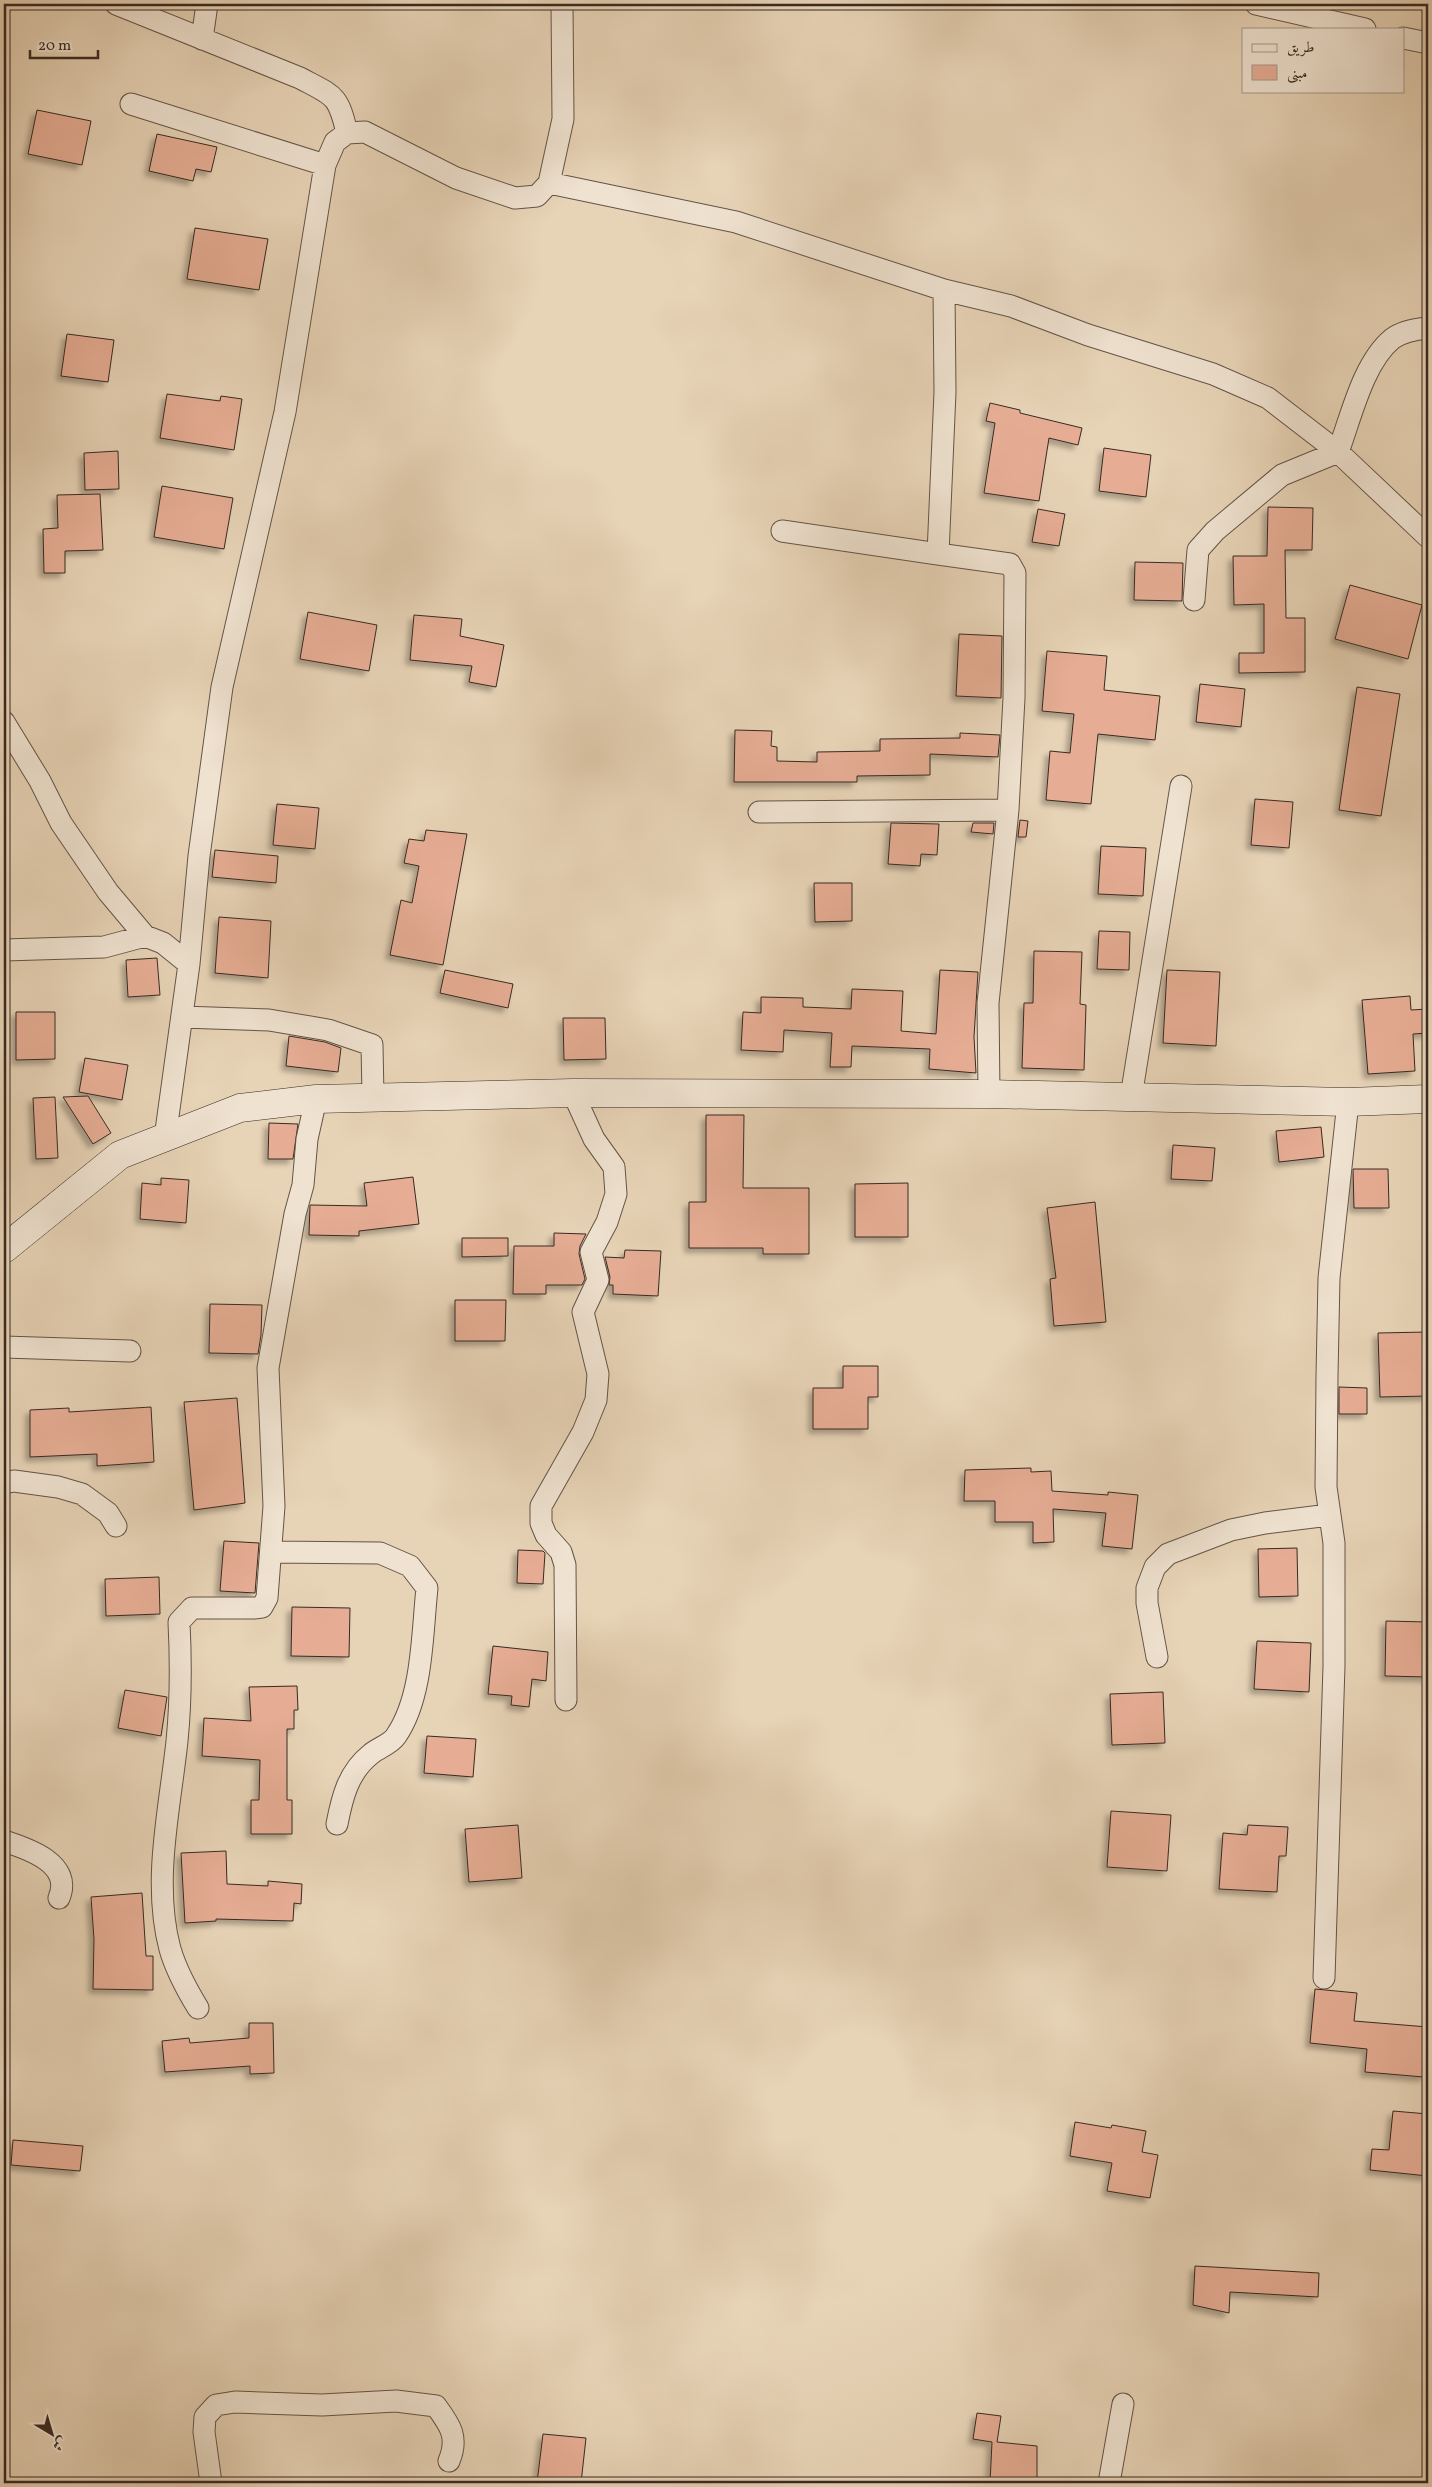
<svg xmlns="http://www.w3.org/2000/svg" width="1432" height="2487" font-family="Vollkorn,Amiri,serif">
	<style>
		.building { fill: #e6ad94; stroke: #382a22; filter: url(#shadow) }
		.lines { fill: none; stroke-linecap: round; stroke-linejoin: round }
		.street-casing { stroke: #645447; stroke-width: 23 }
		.secondary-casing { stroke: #382a22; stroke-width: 29 }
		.street { stroke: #efe2d0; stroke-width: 21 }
		.secondary { stroke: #efe2d0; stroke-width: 28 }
	</style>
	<defs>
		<filter id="shadow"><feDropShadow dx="-4.5" dy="4.5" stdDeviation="2.5" flood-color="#0004"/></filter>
	</defs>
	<rect width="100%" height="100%" fill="#e7d3b6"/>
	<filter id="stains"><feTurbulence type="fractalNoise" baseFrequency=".004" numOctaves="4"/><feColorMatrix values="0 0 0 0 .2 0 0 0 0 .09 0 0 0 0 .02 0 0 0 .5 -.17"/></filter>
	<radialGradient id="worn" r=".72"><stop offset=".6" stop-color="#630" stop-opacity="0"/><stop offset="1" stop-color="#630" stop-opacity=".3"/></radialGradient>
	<path class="building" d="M37,110L91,121L82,165L28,154Z
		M157,134L217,147L211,172L196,169L193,181L149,171Z
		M195,228L268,239L259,290L187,279Z
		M67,334L114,340L108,382L61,376Z
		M167,394L220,401L221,396L242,399L234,450L160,438Z
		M990,403L1020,410V413L1082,428L1078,445L1049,438L1039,501L984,493L995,423L986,421Z
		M1104,448L1151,455L1146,497L1099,491Z
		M118,451L119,489L85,490L84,453Z
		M162,486L233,498L224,549L154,537Z
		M100,494L103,550L65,551V573H44L43,529L58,528L57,495Z
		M1268,507L1313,508L1312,550H1285L1286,618H1305V672L1239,673V653H1264V604L1234,605L1233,556H1267Z
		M1038,509L1065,514L1059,546L1032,542Z
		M1135,562L1183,563L1182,601L1134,600Z
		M1350,585L1422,605L1408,659L1335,639Z
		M308,612L377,625L369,671L300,659Z
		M414,615L462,619L460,636L504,645L496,687L469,682L472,666L410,660Z
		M959,634L1002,636L1001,698L956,696Z
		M1047,651L1107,656L1104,690L1160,696L1155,740L1098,734L1091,804L1046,800L1050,751L1070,753L1074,714L1042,711Z
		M1200,684L1245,689L1241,727L1196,722Z
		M1357,687L1400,694L1381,816L1339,810Z
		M735,730L772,731L771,746L777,747V761L817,762V752L880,751V739L960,738V733L1000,735L998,757L930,754V775L857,776V782H734Z
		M1255,799L1293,802L1289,848L1251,845Z
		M277,804L319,808L315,849L273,845Z
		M1020,820L1028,821L1026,837H1018Z
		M891,823L939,824L937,855L921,854L920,866L888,864Z
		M973,823H994L993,834L971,832Z
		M426,830L467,834L443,965L390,955L401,900L412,903L419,866L404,863L409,839L424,841Z
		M1101,846L1146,848L1143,896L1098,894Z
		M215,850L278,856L276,883L212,877Z
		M814,883H852V921L815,922Z
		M219,917L271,921L268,978L215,973Z
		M1099,931L1130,932L1129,970L1097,969Z
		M1034,951L1082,952L1080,1004L1086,1005L1084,1070L1022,1068L1024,1003H1033Z
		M157,958L160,995L128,997L126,960Z
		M445,970L513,984L508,1008L440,993Z
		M940,970L978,972L974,1037L976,1073L929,1069L930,1049L852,1046L851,1067H830L832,1033L784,1030L783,1052L741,1050L743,1012L761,1013V997L803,998V1007L851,1009L852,989L903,991L901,1031L936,1034Z
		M1167,970L1220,972L1216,1046L1163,1043Z
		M1410,996L1411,1010L1428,1009V1033L1413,1034L1415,1071L1368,1074L1362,1000Z
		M16,1012H55V1059L16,1060Z
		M563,1018H605L606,1059L564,1060Z
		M289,1036L325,1042L341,1048L338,1072L286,1066Z
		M85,1058L128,1065L122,1100L79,1092Z
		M88,1096L111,1133L93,1144L63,1097Z
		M55,1097L58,1158L36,1159L33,1098Z
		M706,1115H744L743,1188H809V1254H763V1248H689V1202H706Z
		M269,1123L298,1124L293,1159H268Z
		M1321,1127L1324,1157L1279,1162L1276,1131Z
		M1173,1145L1215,1148L1212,1181L1171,1179Z
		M1353,1169H1388L1389,1208H1354Z
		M413,1177L419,1224L359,1231V1236L309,1235L310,1205L367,1206L364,1183Z
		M161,1178L189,1180L186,1223L140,1219L142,1183L161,1185Z
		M908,1183V1237H855V1184Z
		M1095,1202L1106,1322L1054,1326L1050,1279L1056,1278L1047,1208Z
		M554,1233L586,1234L580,1246L579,1254L585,1279L582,1285H546V1294H513L514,1246H554Z
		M462,1238H508V1256L462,1257Z
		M625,1250L661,1251L658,1296L613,1294V1285H609L610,1277L605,1257L624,1258Z
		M455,1300H506L505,1341H455Z
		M210,1304L262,1305L261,1335L258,1354L209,1353Z
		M1428,1332V1396L1380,1397L1378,1333Z
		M843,1366H878V1397H868V1429H813V1388H843Z
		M1339,1387L1367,1388V1414H1339Z
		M237,1398L245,1503L194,1510L184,1402Z
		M151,1407L154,1462L97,1466V1454L30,1457V1410L69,1408V1412Z
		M1031,1468V1472L1051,1471L1052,1491L1108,1495V1492L1138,1495L1132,1549L1102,1546L1106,1513L1053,1509L1054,1542L1033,1543V1522H995V1501H964L965,1470Z
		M224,1541L259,1543L255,1593L220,1591Z
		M1297,1548L1298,1596L1259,1597L1258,1549Z
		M518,1550L543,1551L545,1553L543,1584L517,1583Z
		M159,1577L160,1614L106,1616L105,1579Z
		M292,1607L350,1608L349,1657L291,1656Z
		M1386,1621L1428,1622V1677L1385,1676Z
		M1257,1641L1311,1643L1309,1692L1254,1689Z
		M493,1646L548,1652L546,1681L532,1679L529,1707L511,1705L512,1696L488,1694Z
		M297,1686L298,1710H294V1729H287V1800H292V1834H251V1800H259L260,1760L202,1756L204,1718L251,1721L249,1687Z
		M125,1690L167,1697L161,1736L118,1728Z
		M1163,1692L1165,1743L1112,1745L1110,1694Z
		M427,1736L476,1739L473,1777L424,1773Z
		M1111,1811L1171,1815L1167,1871L1107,1867Z
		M518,1825L522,1878L469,1882L465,1829Z
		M1248,1825L1288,1827L1286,1856H1279L1277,1892L1219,1889L1223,1833L1247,1835Z
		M226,1851L227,1884L268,1886V1881L302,1884L301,1904L294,1903L293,1921L216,1919V1921L185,1923L181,1853Z
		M142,1893L146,1956H153V1990L93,1989L94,1939L91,1897Z
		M1315,1989L1357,1993L1354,2021L1428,2027V2075H1424V2077L1365,2072L1367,2049L1310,2043Z
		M249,2023H273L274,2073L250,2074V2066L165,2072L162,2041L189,2038L190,2043L249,2038Z
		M1393,2111L1428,2114V2176L1370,2170L1372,2149L1389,2150Z
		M1075,2122L1111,2128L1112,2125L1146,2131L1142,2152L1158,2155L1150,2198L1107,2191L1112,2163L1070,2156Z
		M13,2140L83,2146L80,2171L11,2165Z
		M1195,2266L1319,2273L1318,2297L1230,2292L1229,2313L1193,2305Z
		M977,2413L1001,2416L997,2442L1037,2446V2483H990L992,2442L973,2439Z
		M543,2434L586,2438L581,2483H537Z"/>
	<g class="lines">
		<defs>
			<path id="street" d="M116,4L300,78C334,96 338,94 347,133
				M1256,4L1365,29
				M1403,38L1428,43
				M202,39L207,4
				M131,104L325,165
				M549,183L736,222L944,290L1011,306L1088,335L1213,374L1268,398L1338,452
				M944,290L945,392L938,554L1010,564L1015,573L1014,698L1008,810L988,1003L989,1094
				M1428,328C1417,329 1401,332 1392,339C1363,363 1351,417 1338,452L1428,537
				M782,531L938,554
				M1194,600L1198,550L1215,531L1282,475L1338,452
				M4,722L40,781L61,823L108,892L145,936L163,943L189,964
				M759,812L1008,810
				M4,950L104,947L145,936
				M182,1017L269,1020L328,1030L372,1045L373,1097
				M1131,1097L1181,786
				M165,1138L189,964L199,856L222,687L285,412L325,165L335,142L347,133L365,132L456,178L515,198L537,196L549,183L563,119L562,4
				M4,1347L130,1351
				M4,1483L14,1481L58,1487L82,1494L108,1513L116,1526
				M271,1552L380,1553L410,1566L427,1588C422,1634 423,1697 396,1736C391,1744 378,1748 371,1754C348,1772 342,1798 337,1824
				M1157,1657L1147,1603V1588L1155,1567L1168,1554L1231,1530L1265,1523L1329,1515
				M566,1700L565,1565L561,1552L546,1535L541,1523V1506L583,1432L596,1400L598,1374L583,1312L598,1280L591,1252L607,1222L616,1194L614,1167L594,1139L573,1093
				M4,1841C29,1849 73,1864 59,1898
				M1324,1978L1334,1666V1543L1326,1487L1327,1376L1329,1278L1348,1102
				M198,2008C187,1990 176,1970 170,1949C152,1882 170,1808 177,1741C181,1701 181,1662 179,1622L192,1608H254L262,1607L267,1598L274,1506L268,1368L295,1214L303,1185L307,1139L316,1099
				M211,2483L204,2432L205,2417L216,2405L235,2402L322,2405L396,2401L436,2406C450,2425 459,2437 449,2461
				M1109,2483L1123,2404"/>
			<path id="secondary" d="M4,1249L120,1155L240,1108L316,1099L573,1093L989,1094L1348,1102L1428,1099"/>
		</defs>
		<use href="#street" class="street-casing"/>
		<use href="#secondary" class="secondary-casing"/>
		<use href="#street" class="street"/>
		<use href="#secondary" class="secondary"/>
	</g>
	<rect width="1432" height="2487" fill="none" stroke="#e7d3b6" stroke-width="20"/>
	<rect x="5" y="5" width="1422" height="2477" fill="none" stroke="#382a22" stroke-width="2.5"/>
	<rect x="10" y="10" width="1412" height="2467" fill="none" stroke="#382a22"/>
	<rect x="1242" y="28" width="162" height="65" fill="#efe2d0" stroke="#a6988a"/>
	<rect x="1252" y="44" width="25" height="8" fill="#efe2d0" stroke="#a6988a"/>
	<text x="1287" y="52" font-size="15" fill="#382a22">طريق</text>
	<rect x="1252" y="65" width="25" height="15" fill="#e6ad94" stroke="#a6988a"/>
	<text x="1287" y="78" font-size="15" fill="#382a22">مبنى</text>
	<g transform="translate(52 2434) rotate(142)" stroke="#efe2d0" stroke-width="4" paint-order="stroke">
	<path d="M0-4L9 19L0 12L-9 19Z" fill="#382a22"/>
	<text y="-8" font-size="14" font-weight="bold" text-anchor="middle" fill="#382a22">ش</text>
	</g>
	<path d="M30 50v8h68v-8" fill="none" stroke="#382a22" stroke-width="2.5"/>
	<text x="38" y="50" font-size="15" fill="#382a22" stroke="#efe2d0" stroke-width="4" paint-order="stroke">20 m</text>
	<rect width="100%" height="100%" filter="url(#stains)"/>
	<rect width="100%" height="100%" fill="url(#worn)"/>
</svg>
